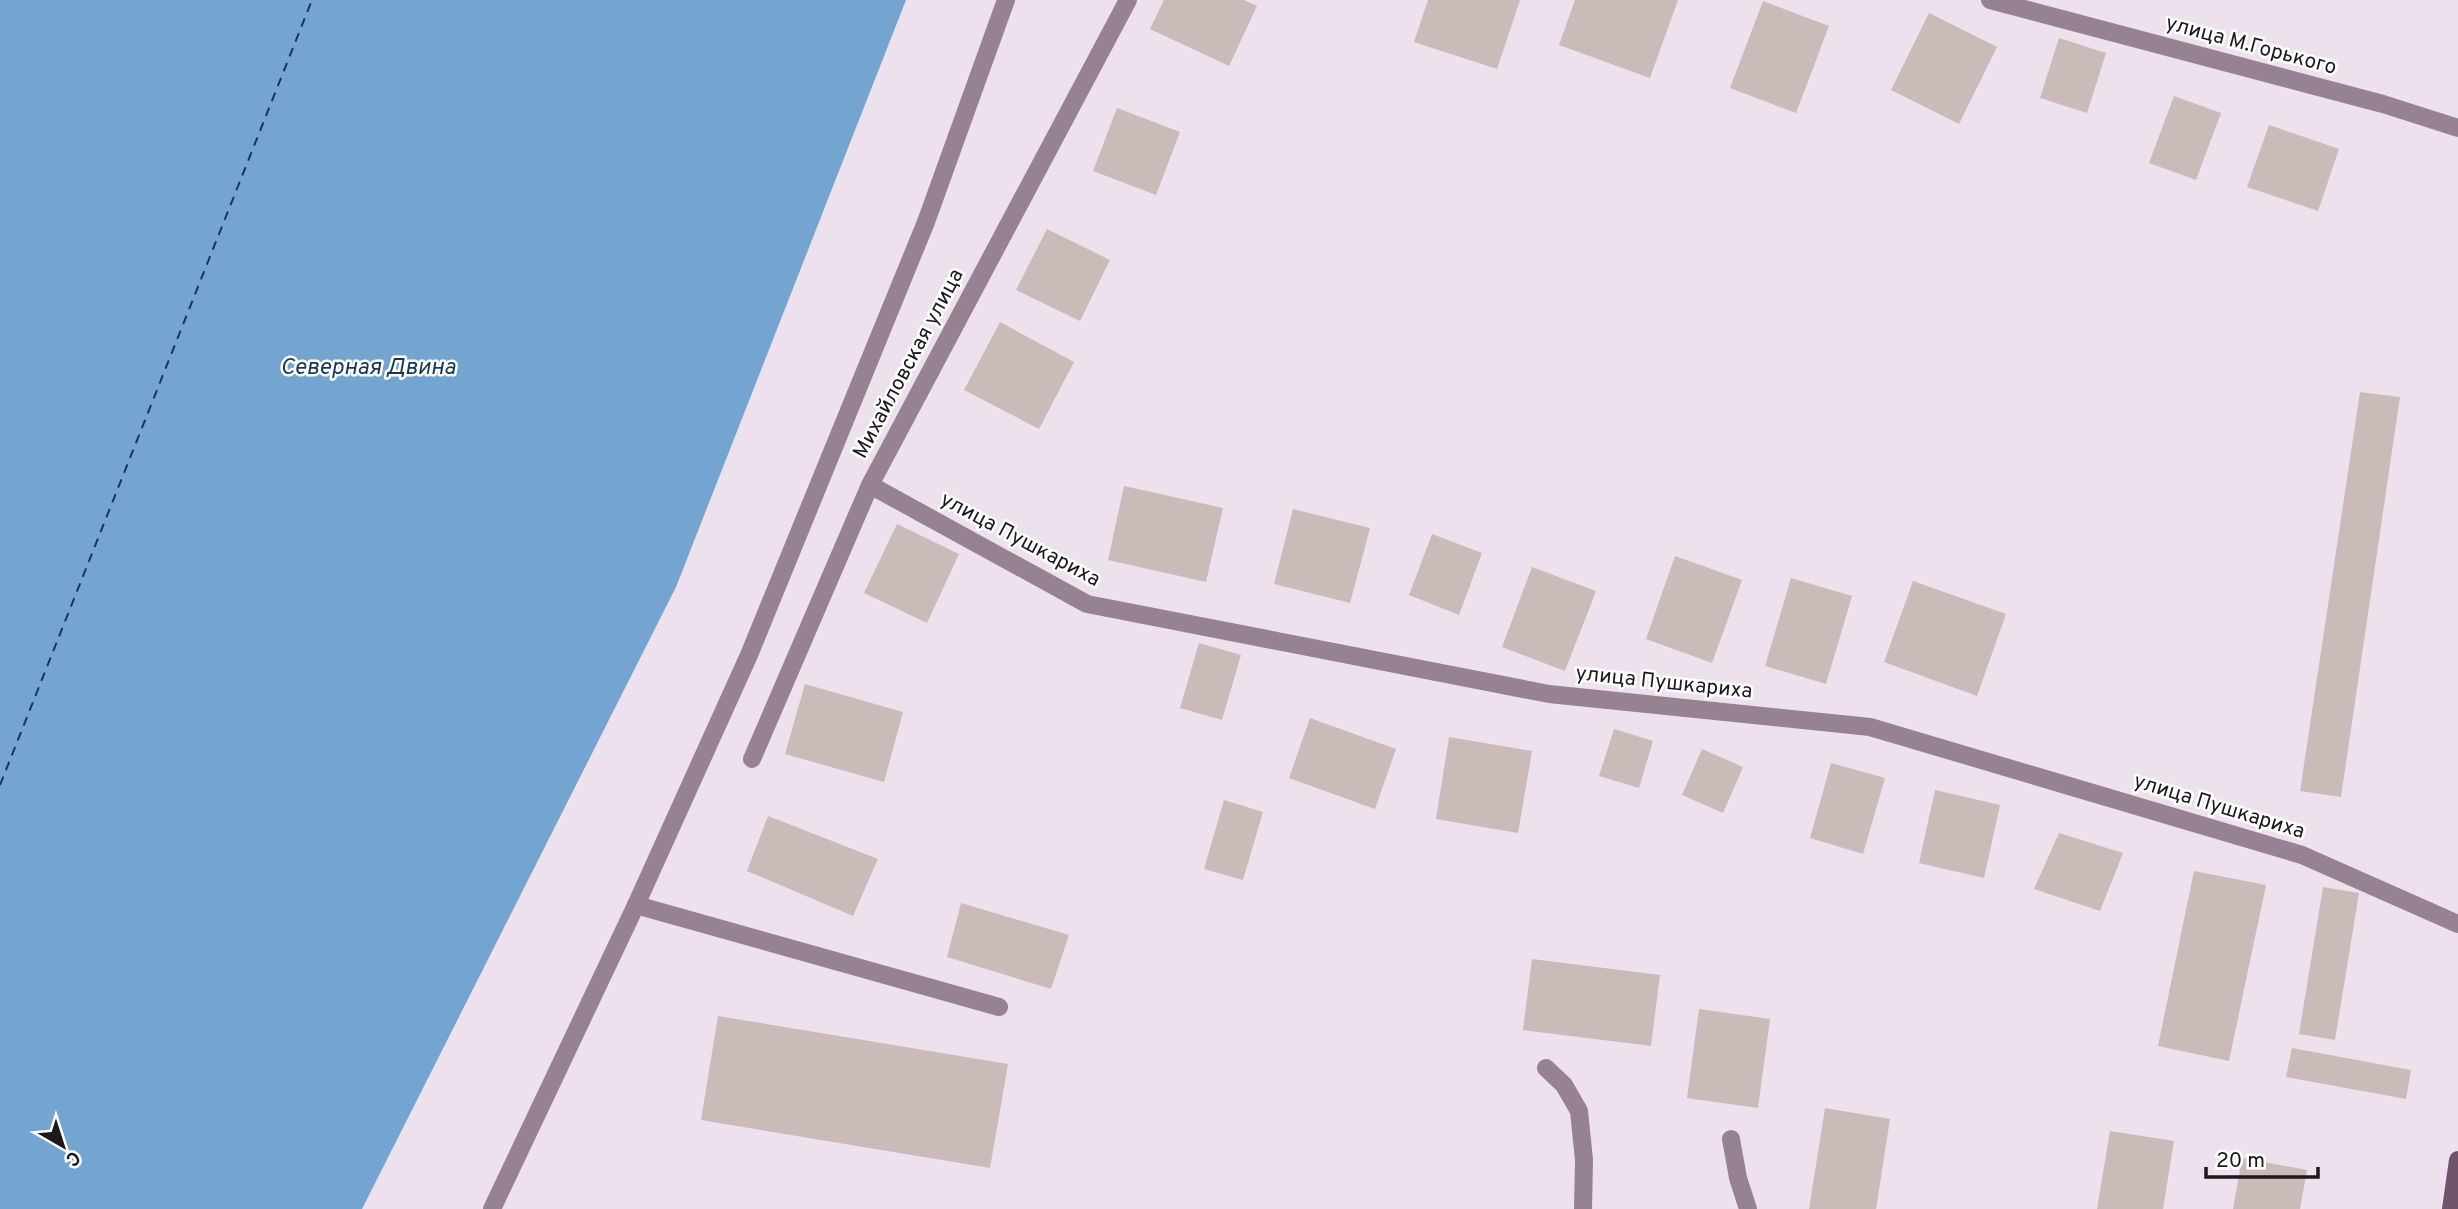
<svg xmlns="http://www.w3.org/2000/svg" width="2458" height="1209" font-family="Overpass,sans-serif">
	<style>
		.water { fill: #74a4d0 }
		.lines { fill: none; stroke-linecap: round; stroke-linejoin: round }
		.ferry { stroke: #143957; stroke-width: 2; stroke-dasharray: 9 7; stroke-linecap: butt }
		.building { fill: #cabbb8 }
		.lane { stroke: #978294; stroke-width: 18 }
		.street { stroke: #978294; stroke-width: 18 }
		.secondary { stroke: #71536d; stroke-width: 18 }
		.labels { text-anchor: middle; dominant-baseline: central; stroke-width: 5; stroke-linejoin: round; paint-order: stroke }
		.street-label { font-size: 21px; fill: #1c181c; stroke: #fff }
		.water-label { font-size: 23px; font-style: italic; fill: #143957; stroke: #fff }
	</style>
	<rect width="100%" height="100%" fill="#ece1ec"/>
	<path class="water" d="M0,0H906L676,587L362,1209H0Z"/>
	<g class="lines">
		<path class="ferry" d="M0,785L312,0"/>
	</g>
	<path class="building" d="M1164,0H1244L1257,6L1229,66L1150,29Z
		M1428,0H1520L1497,69L1414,42Z
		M1575,0H1678L1650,78L1559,45Z
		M1763,1L1829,26L1796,113L1730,88Z
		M1929,13L1997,47L1959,124L1891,90Z
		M2059,38L2106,53L2087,113L2040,98Z
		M2174,96L2221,113L2196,180L2149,163Z
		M1117,108L1180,132L1156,195L1093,171Z
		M2269,125L2339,149L2318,211L2247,187Z
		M1047,229L1110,260L1080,321L1016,290Z
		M1000,322L1074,362L1039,429L964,390Z
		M2360,392L2400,397L2341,797L2300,791Z
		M1124,486L1223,508L1206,582L1108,560Z
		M1293,509L1370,528L1350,603L1274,584Z
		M897,524L959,554L927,623L864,593Z
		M1432,534L1482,553L1459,615L1409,595Z
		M1675,556L1742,580L1712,663L1646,639Z
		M1532,567L1596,591L1565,671L1502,647Z
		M1791,578L1852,596L1826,684L1765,666Z
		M1913,581L2006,614L1977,696L1884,662Z
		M1199,643L1241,655L1222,720L1180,708Z
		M805,684L903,712L884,782L785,754Z
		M1310,718L1396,749L1375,809L1289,778Z
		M1614,729L1653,741L1639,788L1599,776Z
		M1449,737L1532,751L1518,833L1436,819Z
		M1702,749L1743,767L1723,813L1682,795Z
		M1831,763L1885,778L1863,854L1810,838Z
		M1935,790L2000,805L1984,878L1919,863Z
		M1224,800L1263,812L1243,880L1204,869Z
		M768,816L878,859L853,916L747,871Z
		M2059,833L2123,853L2100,911L2034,889Z
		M2194,871L2266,885L2229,1061L2158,1046Z
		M2323,887L2359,893L2335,1040L2299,1034Z
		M961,903L1069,935L1051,989L947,957Z
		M1532,959L1660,975L1651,1046L1523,1030Z
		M1699,1009L1770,1019L1758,1108L1687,1098Z
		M718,1016L1008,1064L990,1168L701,1120Z
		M2292,1048L2411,1070L2406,1099L2286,1077Z
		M1825,1108L1890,1119L1876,1209H1809Z
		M2110,1131L2174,1141L2163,1209H2097Z
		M2242,1158L2307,1170L2300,1209H2233Z"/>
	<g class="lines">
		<path class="lane" d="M636,905L999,1007
			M1546,1068L1564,1085L1579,1111L1584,1160L1583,1209
			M1731,1139L1738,1178L1748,1209"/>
		<path class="street" d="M1990,0L2383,104L2458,128
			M870,485L1087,604L1549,694L1870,727L2302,855L2458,924
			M752,759L870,485L1128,0
			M492,1209L636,905L749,655L926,222L1006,0"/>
		<path class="secondary" d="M2451,1209L2458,1160"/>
	</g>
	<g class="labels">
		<g class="street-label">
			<text transform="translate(2251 46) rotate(15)">улица М.Горького</text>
			<text transform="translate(909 364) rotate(-62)">Михайловская улица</text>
			<text transform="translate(1020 540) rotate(28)">улица Пушкариха</text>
			<text transform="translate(1664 683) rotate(6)">улица Пушкариха</text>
			<text transform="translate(2219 807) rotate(17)">улица Пушкариха</text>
		</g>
		<g class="water-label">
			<text x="368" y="368">Северная Двина</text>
		</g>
	</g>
	<g transform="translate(63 1146) rotate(141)" stroke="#ffffff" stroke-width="5" paint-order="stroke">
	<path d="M0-5L12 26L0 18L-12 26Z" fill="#1c181c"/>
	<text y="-10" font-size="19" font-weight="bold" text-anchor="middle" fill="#1c181c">С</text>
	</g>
	<path d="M2206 1167v10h112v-10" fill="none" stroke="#1c181c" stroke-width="3.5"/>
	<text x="2216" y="1167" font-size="21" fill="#1c181c" stroke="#ffffff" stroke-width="5" paint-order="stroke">20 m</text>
</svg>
